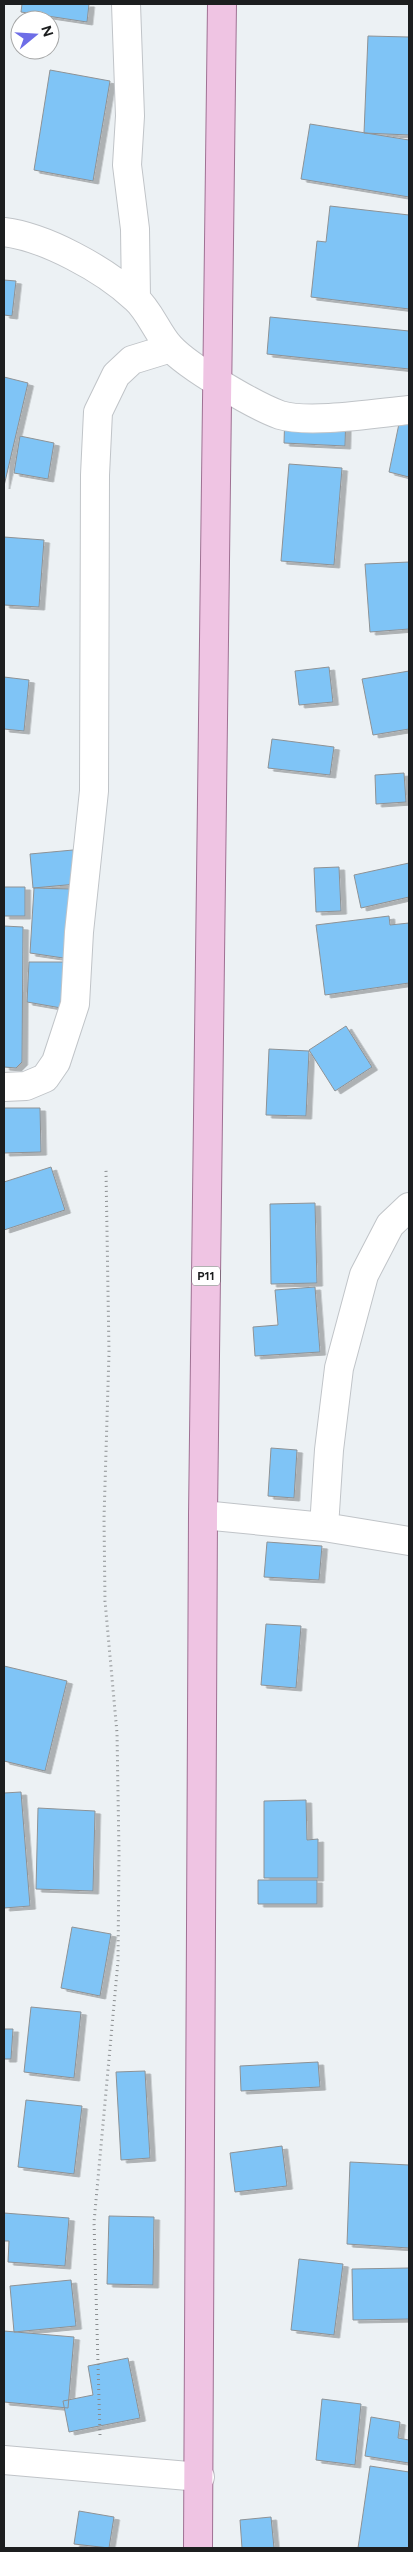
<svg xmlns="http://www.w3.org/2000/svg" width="413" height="2552" font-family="Figtree,sans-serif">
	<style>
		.building { fill: #7fc4f6; stroke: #8e9295; filter: url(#shadow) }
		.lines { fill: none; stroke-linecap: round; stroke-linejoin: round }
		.minor-casing { stroke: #c0c4c8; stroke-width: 30 }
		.major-casing { stroke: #9f7193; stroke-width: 30 }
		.path { stroke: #8b8e90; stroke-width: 3; stroke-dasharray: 1 4; stroke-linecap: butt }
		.minor { stroke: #fff; stroke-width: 28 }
		.major { stroke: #efc4e3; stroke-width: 28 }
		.labels { text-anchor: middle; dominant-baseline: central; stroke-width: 5; stroke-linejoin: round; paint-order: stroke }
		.shield { fill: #fff; stroke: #606262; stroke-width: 1 }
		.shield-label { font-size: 12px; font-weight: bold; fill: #1c1e1f }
	</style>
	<defs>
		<filter id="shadow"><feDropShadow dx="5.5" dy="3" stdDeviation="0" flood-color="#0004"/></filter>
	</defs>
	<rect width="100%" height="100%" fill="#ecf1f4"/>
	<path class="building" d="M22,4H89L87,22L21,12Z
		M368,36L409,37V135L364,133Z
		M50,70L110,81L93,181L34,170Z
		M310,124L409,140V197L301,179Z
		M330,206L409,215V309L311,297L317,241L326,242Z
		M4,280L16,281L12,316L4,315Z
		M270,317L409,331V369L267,354Z
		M4,377L28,383L4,486Z
		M285,410L346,412L345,446L284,443Z
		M401,414L409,415V477L389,472Z
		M20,436L54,443L48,479L14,473Z
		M289,464L342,468L334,565L281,561Z
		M4,537L44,540L39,607L4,605Z
		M409,562V629L370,632L365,564Z
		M329,667L333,702L299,705L295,671Z
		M409,671V729L373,735L362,679Z
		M4,677L29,680L24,731L4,729Z
		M272,739L334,747L330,775L268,768Z
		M404,773L406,802L376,804L375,775Z
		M73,850L77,884L33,888L30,854Z
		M409,863V897L361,908L354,875Z
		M339,867L341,911L316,912L314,868Z
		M4,887H25V916H4Z
		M34,888L72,889L70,959L30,953Z
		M389,916L390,925L409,923V983L325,995L316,925Z
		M4,926L23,927L22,1062L16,1068L4,1067Z
		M29,962H70L67,1009L27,1002Z
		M346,1026L372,1067L335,1091L309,1050Z
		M269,1049L309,1051L306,1116L266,1115Z
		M4,1108H40L41,1152L4,1153Z
		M51,1167L65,1210L4,1230V1182Z
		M315,1203L317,1283L271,1284L270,1204Z
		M315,1287L320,1352L255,1356L253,1327L278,1325L275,1290Z
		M271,1448L297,1450L294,1498L268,1496Z
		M267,1542L322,1546L319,1580L264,1577Z
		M266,1624L301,1626L296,1688L261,1685Z
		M4,1666L67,1681L45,1771L4,1761Z
		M21,1792L30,1906L4,1908V1793Z
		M306,1800L307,1840L318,1839V1878H264V1801Z
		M38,1808L95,1811L93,1891L36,1889Z
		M258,1880H317V1904H258Z
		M72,1927L111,1934L100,1996L61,1988Z
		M31,2007L81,2012L74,2078L24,2072Z
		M4,2029H13L11,2059H4Z
		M318,2062L320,2087L241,2091L240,2066Z
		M145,2071L150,2158L121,2160L116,2072Z
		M26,2100L82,2106L74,2174L18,2167Z
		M282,2146L287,2186L235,2192L230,2153Z
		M350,2162L409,2165V2248L347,2244Z
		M4,2213L69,2218L65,2266L8,2262L9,2241H4Z
		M109,2216L154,2217L153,2285L107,2284Z
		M299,2259L343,2264L334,2335L291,2330Z
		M409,2268V2319L353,2320L352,2269Z
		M71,2280L76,2326L14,2332L10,2286Z
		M4,2331L74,2337L68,2408L4,2402Z
		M128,2358L140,2418L69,2432L63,2401L93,2395L88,2366Z
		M322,2399L361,2404L355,2465L316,2460Z
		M371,2417L400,2422L398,2438L409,2440V2463L365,2456Z
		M370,2466L409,2472V2548H358Z
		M79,2511L114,2517L109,2548L74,2544Z
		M271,2517L274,2548H242L240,2520Z"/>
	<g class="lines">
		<defs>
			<path id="minor" d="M126,4L130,116L127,165L135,229L136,298
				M4,232C45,237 104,269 135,298C150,311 157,333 170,347C188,367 255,406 280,415C310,424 377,413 409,410
				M4,1087L26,1086L45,1078L56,1062L75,1004L79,932L94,791L95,475L98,412L116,375L132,360L171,348
				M203,1515L324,1527L329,1450L339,1368L364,1275L390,1225L409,1207
				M324,1527L409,1541
				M4,2460L200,2477"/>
			<path id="major" d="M198,2548L203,1515L222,4"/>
		</defs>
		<use href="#minor" class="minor-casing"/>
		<use href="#major" class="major-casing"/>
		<path class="path" d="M100,2435L94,2222L118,1961L119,1853L117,1733L105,1601L104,1518L109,1353L106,1170"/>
		<use href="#minor" class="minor"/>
		<use href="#major" class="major"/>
	</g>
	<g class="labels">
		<rect class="shield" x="192" y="1266.5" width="28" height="19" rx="4"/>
		<g class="shield-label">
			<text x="206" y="1276">P11</text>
		</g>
	</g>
	<rect width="413" height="2552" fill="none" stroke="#1c1e1f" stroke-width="10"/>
	<g transform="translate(35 35) rotate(72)"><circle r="24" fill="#ffffff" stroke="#a4a5a5"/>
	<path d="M0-4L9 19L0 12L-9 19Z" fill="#6d6de7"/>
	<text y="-8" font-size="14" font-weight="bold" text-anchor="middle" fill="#1c1e1f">N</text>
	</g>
</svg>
